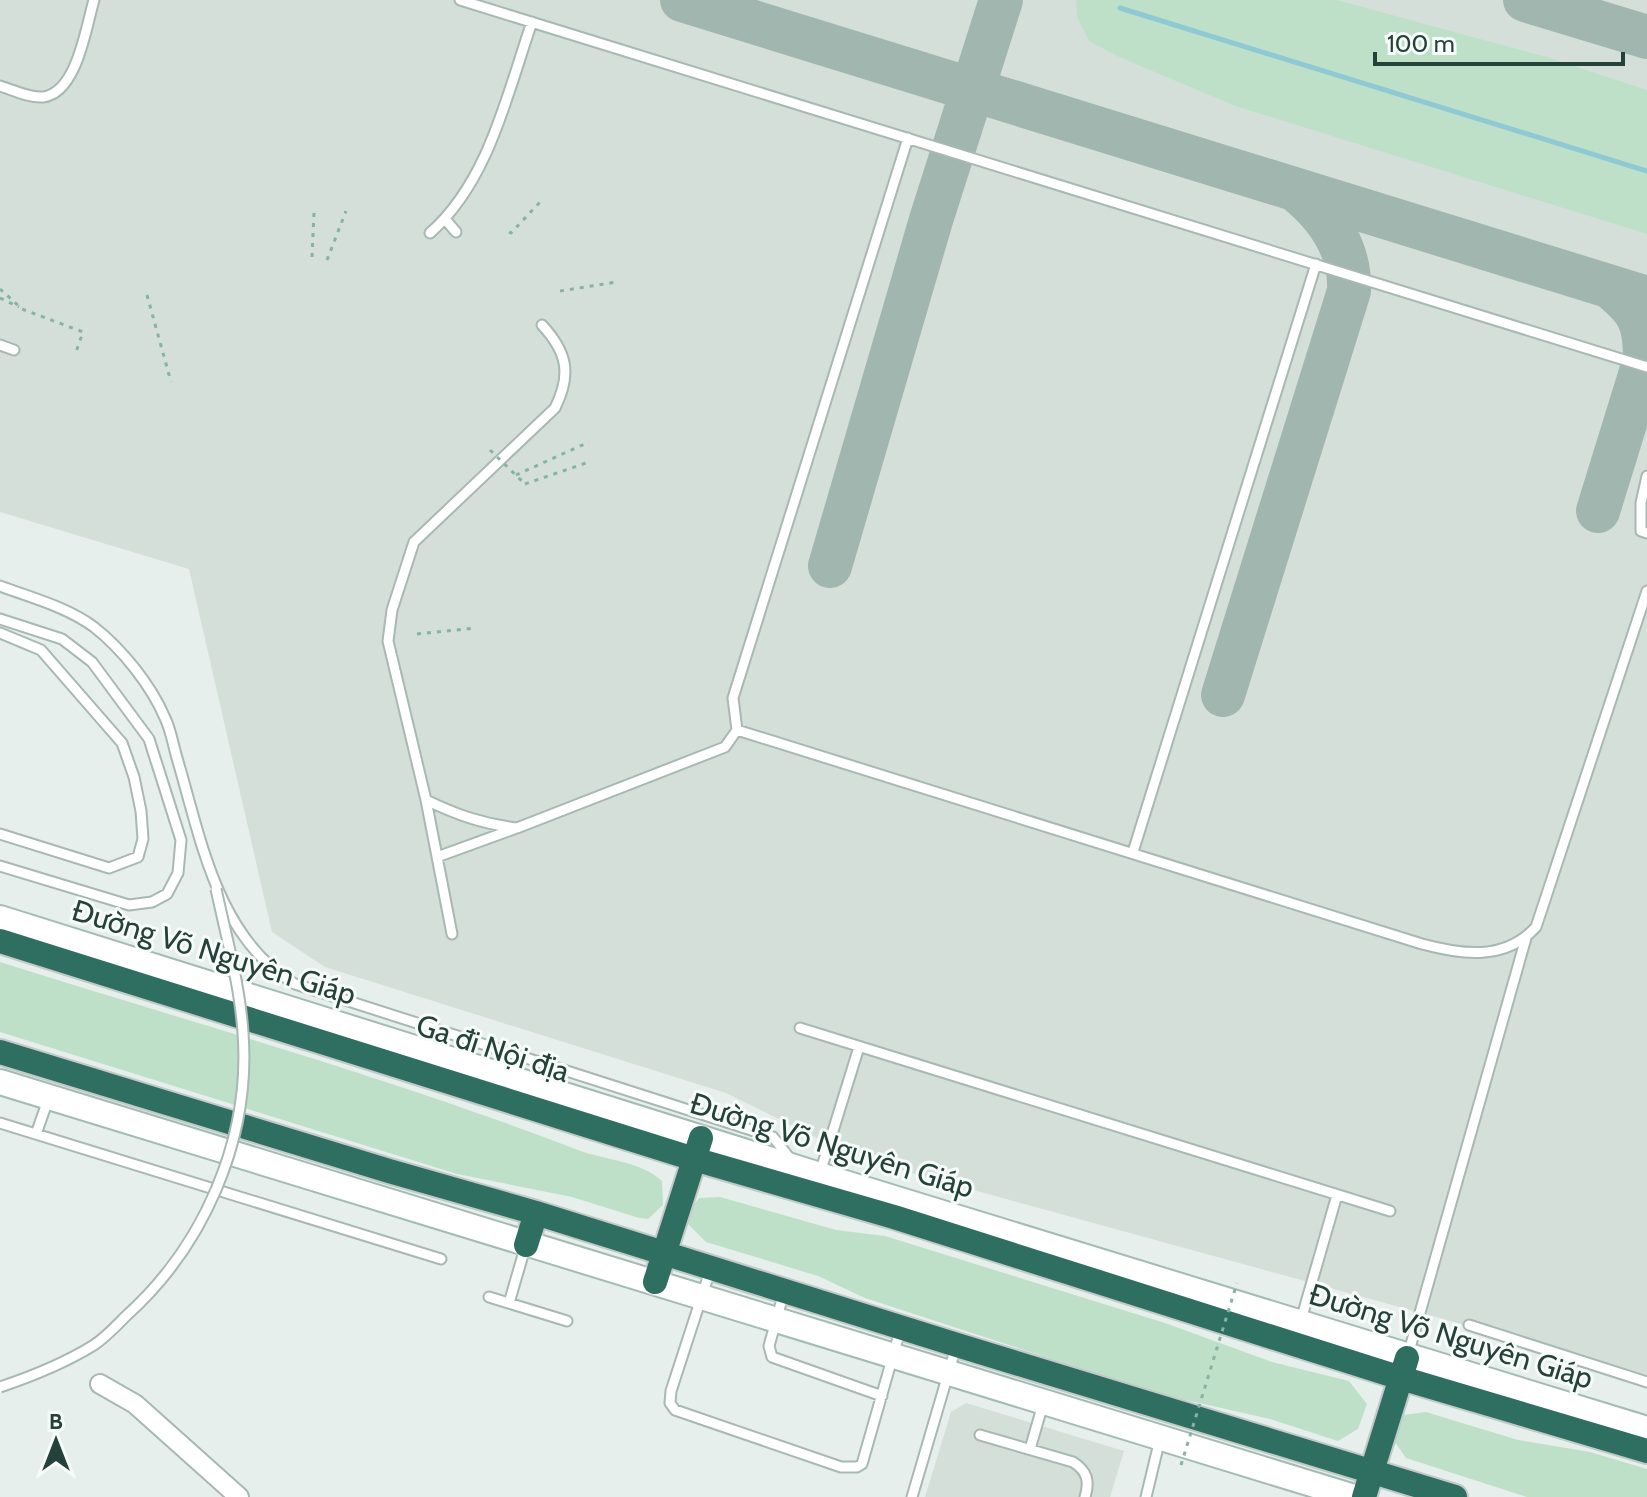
<svg xmlns="http://www.w3.org/2000/svg" width="1647" height="1497" font-family="Cabin,sans-serif">
	<style>
		.built { fill: #d4dfda }
		.green { fill: #bfe0c8 }
		.lines { fill: none; stroke-linecap: round; stroke-linejoin: round }
		.stream { stroke: #8ec9d4; stroke-width: 5 }
		.taxiway { stroke: #a2b6b0; stroke-width: 44 }
		.lane-casing { stroke: #a8b8b2; stroke-width: 13 }
		.street-casing { stroke: #a8b8b2; stroke-width: 22 }
		.secondary-casing { stroke: #a4bbb3; stroke-width: 28 }
		.highway-casing { stroke: #c2cac8; stroke-width: 28 }
		.path { stroke: #86b3a5; stroke-width: 3; stroke-dasharray: 4 6; stroke-linecap: butt }
		.lane { stroke: #fff; stroke-width: 9 }
		.street { stroke: #fff; stroke-width: 18 }
		.secondary { stroke: #fff; stroke-width: 24 }
		.highway { stroke: #2f6f62; stroke-width: 24 }
		.lane-bridge-casing { stroke: #a8b8b2; stroke-width: 13; stroke-linecap: butt }
		.path-bridge { stroke: #86b3a5; stroke-width: 3; stroke-dasharray: 4 6; stroke-linecap: butt }
		.lane-bridge { stroke: #fff; stroke-width: 9 }
		.labels { text-anchor: middle; dominant-baseline: central; stroke-width: 6; stroke-linejoin: round; paint-order: stroke }
		.street-label { font-size: 30px; fill: #24423a; stroke: #f7fbf9 }
	</style>
	<rect width="100%" height="100%" fill="#e6efeb"/>
	<path class="built" d="M0,0H1647V1375L857,1158L726,1093L325,967L272,932L189,569L0,512Z
		M966,1403L1124,1451L1110,1497H925L951,1412Z"/>
	<path class="green" d="M1076,0H1337L1550,58L1647,90V234L1235,106L1117,56L1089,41L1077,17Z
		M0,962C193,1023 389,1077 578,1150C604,1160 641,1161 662,1181L663,1205L648,1219L639,1218L572,1197L457,1174L0,1032Z
		M720,1197L836,1230L885,1236L1165,1323L1272,1362L1349,1381L1367,1404L1358,1429L1338,1441L1270,1419L1155,1393L865,1298L818,1276L706,1242L686,1222L690,1209L699,1198Z
		M1426,1412L1518,1440L1590,1452L1647,1469V1497H1527L1406,1458L1392,1438L1402,1415Z"/>
	<g class="lines">
		<path class="stream" d="M1120,8L1647,171"/>
		<path class="taxiway" d="M682,0L1647,298
			M1525,0L1647,37
			M1598,511L1645,359C1645,322 1639,310 1610,287
			M830,566L931,220L1001,0
			M1223,695L1349,291C1351,249 1327,215 1296,190"/>
		<defs>
			<path id="lane" d="M460,0L1647,367
				M0,86C13,90 29,98 43,97C77,93 86,27 94,0
				M445,219L456,232
				M430,233C489,181 507,94 532,22
				M0,345L14,350
				M1647,476L1641,503V531L1647,533
				M0,586C32,598 67,607 94,627C122,649 151,685 165,718C171,730 173,745 177,758C201,839 217,938 295,984L773,1137L792,1161
				M0,619L62,639L92,662L149,739L181,840L178,873L167,894L152,902L129,905L0,866
				M0,633L41,650L122,743L134,777L141,811L143,839L138,857L109,868L0,834
				M737,730L733,698L908,138
				M426,800C457,815 483,824 517,828L725,747L737,730L1422,944C1463,955 1505,961 1536,927L1647,591
				M1133,852L1316,264
				M437,857L514,829
				M452,934L426,800L388,641L392,610L414,542L555,408C572,374 567,352 542,325
				M800,1028L1390,1211
				M0,1123L441,1259
				M36,1134L48,1100
				M820,1173L859,1047
				M711,1268L671,1391L670,1403L675,1410L841,1467H857L862,1464L900,1331
				M784,1292L769,1346L772,1357L882,1396
				M489,1297L567,1321
				M509,1303L525,1248
				M1301,1320L1337,1195
				M1469,1325L1647,1382
				M1408,1355L1526,938
				M980,1435L1073,1462C1087,1471 1090,1481 1085,1497
				M1030,1449L1043,1404
				M912,1497L956,1347
				M1146,1497L1160,1439"/>
			<path id="street" d="M100,1384L135,1404L239,1497"/>
			<path id="secondary" d="M0,918L858,1187L1647,1429
				M0,1082L1354,1497"/>
			<path id="highway" d="M0,941L694,1159L894,1217L1401,1378L1647,1451
				M0,1052L389,1171L536,1213L957,1345L1455,1497
				M526,1245L536,1213
				M655,1282L701,1138
				M1364,1497L1407,1358"/>
		</defs>
		<use href="#lane" class="lane-casing"/>
		<use href="#street" class="street-casing"/>
		<use href="#secondary" class="secondary-casing"/>
		<use href="#highway" class="highway-casing"/>
		<path class="path" d="M314,213L312,257L315,260
			M509,232L511,233L541,201
			M327,260L346,211
			M0,289L22,309L83,332L76,352
			M560,291L617,282
			M147,295L171,382
			M0,298L19,307
			M516,475L589,442
			M525,484L589,462
			M417,634L476,628"/>
		<use href="#lane" class="lane"/>
		<use href="#street" class="street"/>
		<use href="#secondary" class="secondary"/>
		<use href="#highway" class="highway"/>
		<defs>
			<path id="lane-bridge" d="M0,1387C33,1376 65,1363 94,1345C106,1337 116,1326 126,1316C204,1246 251,1139 243,1033C240,985 226,936 216,889"/>
		</defs>
		<use href="#lane-bridge" class="lane-bridge-casing"/>
		<path class="path-bridge" d="M490,450L525,484
			M1181,1465L1237,1283"/>
		<use href="#lane-bridge" class="lane-bridge"/>
	</g>
	<g class="labels">
		<g class="street-label">
			<text transform="translate(214 952) rotate(17)">Đường Võ Nguyên Giáp</text>
			<text transform="translate(493 1048) rotate(18)">Ga đi Nội địa</text>
			<text transform="translate(832 1145) rotate(17)">Đường Võ Nguyên Giáp</text>
			<text transform="translate(1451 1336) rotate(17)">Đường Võ Nguyên Giáp</text>
		</g>
	</g>
	<g transform="translate(56 1441)" stroke="#f7fbf9" stroke-width="6" paint-order="stroke">
	<path d="M0-6L14 30L0 20L-14 30Z" fill="#24423a"/>
	<text y="-12" font-size="22" font-weight="bold" text-anchor="middle" fill="#24423a">B</text>
	</g>
	<path d="M1375 52v12h248v-12" fill="none" stroke="#24423a" stroke-width="4"/>
	<text x="1387" y="52" font-size="24" fill="#24423a" stroke="#f7fbf9" stroke-width="6" paint-order="stroke">100 m</text>
</svg>
